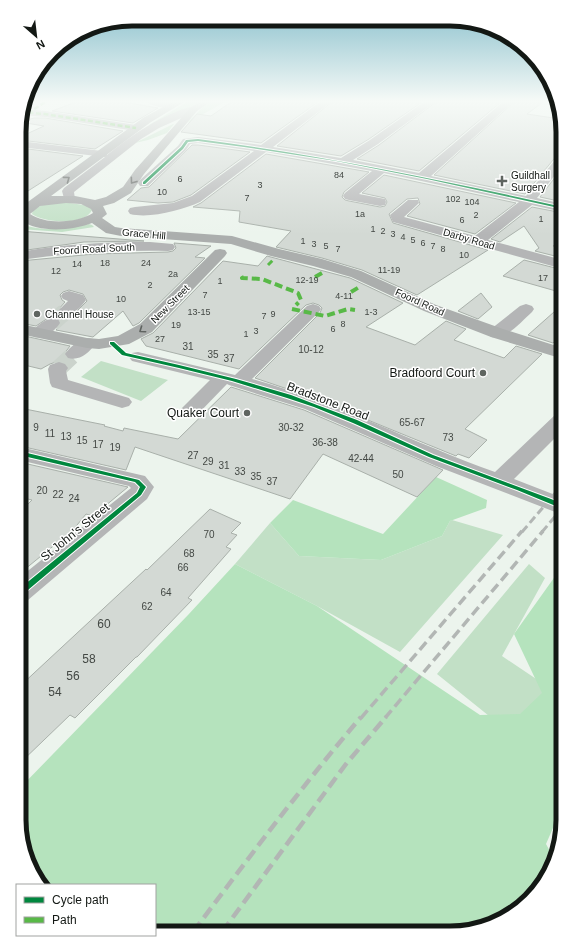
<svg xmlns="http://www.w3.org/2000/svg" width="582" height="952" font-family="Arial,sans-serif">
	<style>
		.green { fill: #c2e0c6 }
		.forest { fill: #b5e3bd }
		.building { fill: #d3d9d4; stroke: #a9b0aa; fill-rule: evenodd }
		.lines { fill: none; stroke-linecap: round; stroke-linejoin: round }
		.minor-tunnel { stroke: #cbd3cc; stroke-width: 17; stroke-dasharray: 17 8; stroke-linecap: butt }
		.minor { fill: #b4b5b6; fill-rule: evenodd }
		.major { fill: #abaead; fill-rule: evenodd }
		.rail-far2 { stroke: #b2b6b4; stroke-width: 3; stroke-dasharray: 8 4; stroke-linecap: butt }
		.rail-far1 { stroke: #b2b6b4; stroke-width: 3.5; stroke-dasharray: 10 5; stroke-linecap: butt }
		.rail { stroke: #b2b6b4; stroke-width: 4.5; stroke-dasharray: 12 6; stroke-linecap: butt }
		.quiet-far2 { stroke: #58b947; stroke-width: 2.5; stroke-dasharray: 5 2.5; stroke-linecap: butt }
		.quiet-far1 { stroke: #58b947; stroke-width: 3; stroke-dasharray: 6 3; stroke-linecap: butt }
		.quiet { stroke: #58b947; stroke-width: 4; stroke-dasharray: 8 4; stroke-linecap: butt }
		.cycleway-casing { stroke: #fff; stroke-width: 2 }
		.cycleway { fill: #00873e; fill-rule: evenodd }
		.oneway { stroke: #5f6360 }
		.poi-dot { fill: #5f6560; stroke: #fff; stroke-width: 1.5 }
		.labels { text-anchor: middle; dominant-baseline: central; stroke-width: 3; stroke-linejoin: round; paint-order: stroke }
		.far-number-label { font-size: 9px; fill: #434844 }
		.far-poi-label { font-size: 10px; fill: #131814; stroke: #fff; text-anchor: start }
		.far-street-label { font-size: 10px; fill: #131814; stroke: #fff }
		.number-label { font-size: 10px; fill: #434844 }
		.poi-label { font-size: 12px; fill: #131814; stroke: #fff; text-anchor: end }
		.street-label { font-size: 12px; fill: #131814; stroke: #fff }
		.near-number-label { font-size: 12px; fill: #434844 }
		.rim { fill: none; stroke: #131814; stroke-width: 5 }
	</style>
	<rect width="100%" height="100%" fill="#ecf4ed"/>
	<path class="green" d="M187,102H198L189,108L154,125H149Z
		M211,102H225L187,123L204,106Z
		M173,124H174L167,133L148,140L135,143Z
		M63,202L84,205L91,207L92,210C85,226 44,223 32,214L33,210L42,205Z
		M20,224C43,232 66,229 89,224L92,225L94,227L62,232L20,229Z
		M101,361L168,380L141,401L81,377Z
		M452,520L503,535L400,652L317,606L235,564L270,523L299,556L381,560L442,536L450,521Z
		M529,564L545,578L502,656L563,697V761L494,720L437,674Z"/>
	<path class="forest" d="M436,477L487,500L486,508L450,521L442,536L381,560L299,556L270,523L293,500L383,534Z
		M235,564L317,606L480,715L520,714L542,693L514,634L556,575L563,569V805L546,844L552,855L540,889L493,924L450,933L155,932V885H44L28,863L19,820V789L188,615Z"/>
	<path class="building" d="M76,102H124L158,108L133,123L52,111Z
		M231,102H318L261,143L181,132L197,114L211,116Z
		M332,102H422L369,139L341,156L277,146Z
		M436,102H501L419,171L357,159L379,145Z
		M514,102H543L527,114L560,119L563,130L555,139L563,140V153L558,154L525,194L434,175Z
		M34,118H45L123,131L95,149L20,140V137L44,126L20,122Z
		M192,145H198L250,152L191,195L173,202L158,203L127,200L141,188L149,187Z
		M20,148L83,156L20,196Z
		M266,154L369,172L344,192L342,197L345,200L349,201L380,207L385,206L387,202L385,198L362,193L384,175L516,203L475,234L407,216L420,204L418,198L407,199L389,214L393,223L488,250L417,295L362,270L322,258L276,247L291,231L239,222L240,211L193,207L201,203Z
		M563,167V202L540,197Z
		M532,207L563,213V238L553,246L563,248V258L535,251L539,248L524,226L500,242L491,239Z
		M20,231L44,233L144,241L84,242L20,251Z
		M174,243L211,246L195,257L205,258L139,323L133,326L123,311L93,337L56,330L61,324L58,318H48L36,326L20,323V261L94,254L168,252L173,251L176,248ZM69,290L83,294L87,301L76,312L69,315L61,314L58,310L65,302L62,300L60,295L63,292Z
		M267,256L350,278L403,303L366,327L415,345L446,321L466,329L454,340L504,358L516,346L542,354L465,429L487,440L469,458L458,454L456,456L314,398L255,378L320,313L322,308L319,305L313,303L306,305L239,369L146,346L141,339L153,333L223,261L258,266Z
		M524,260L563,270V293L503,276Z
		M481,293L492,307L478,319L458,311Z
		M563,304V334L553,343L528,335Z
		M20,335L70,346L64,354L67,359L63,362L59,361L50,364L41,369L20,364Z
		M231,387L304,410L443,470L417,497L323,454L290,499L135,447L126,470L20,446V408L105,425L104,426L123,431L124,428L178,439Z
		M19,462L128,487L93,516L86,514L73,530L19,574V513L32,500L19,497Z
		M210,509L241,523L231,533L237,535L226,547L231,549L188,598L192,600L137,657H136L75,718L70,715L19,764V687L146,569L147,570Z"/>
	<g class="lines">
		<path class="minor-tunnel" d="M52,323L67,310
			M59,368L74,354"/>
		<path class="minor" d="M147,102L175,103L177,105C171,110 153,107 147,102Z
			M320,102H331L273,147L341,158L370,140L424,102H435L378,144L353,160L419,173L503,102H513L431,176L526,196L559,155L563,154V165L537,198L563,204V212L532,205L488,240L563,260V269L393,222L390,215L408,200H418L419,203L404,217L475,236L519,202L384,173L359,194L385,199L386,202L385,205L380,206L349,200L345,199L343,196L345,193L372,171L266,152L200,202C182,210 150,219 130,214L128,211L130,208L135,207L173,203L192,196L254,151L198,143L190,144L186,150L148,186H140L138,183L140,180L178,146L183,139L198,137L261,145Z
			M194,106L197,107L199,109L197,111L159,128L141,139L74,192L75,199L73,202H65L62,191L64,188L105,157L20,147V141L102,151L106,152L107,155C132,135 162,114 194,106Z
			M22,109L45,111L136,125L141,128L136,131L45,117L21,115Z
			M150,242L173,244L175,247L173,250L168,251C117,250 70,253 20,260V252C63,244 106,242 150,242Z
			M69,291L83,295L86,300C80,309 72,316 61,313L59,310L68,301L63,299L61,296L63,293Z
			M313,304L319,306L321,309L319,312L252,379C336,402 413,443 495,472L556,414L563,412V430L514,479L563,498V515L436,466L305,409L229,385L227,384L196,416L189,418L182,416L179,412L182,408L210,380L132,361L129,357L132,353L138,352L235,375L307,306Z
			M526,304L532,306L534,309L532,312C521,322 506,340 491,337L488,333L491,329L520,306Z
			M52,318L58,319L60,323C54,332 45,339 34,337L31,333C36,326 44,320 52,318Z
			M87,338L93,339L96,343C89,353 80,361 68,358L65,354C70,347 78,340 87,338Z
			M59,362L65,364L68,368L66,371L68,380L129,398L132,402L129,406L122,408L52,387L50,383L48,369L50,365Z
			M20,447L145,476L154,487L147,499L28,600L19,603V578L131,488L129,486L19,460Z"/>
		<path class="major" d="M172,102H184L151,122L51,196H75L95,200L106,197L123,187L135,170L191,107L199,102H210L197,111L144,174L131,193L114,203L103,206L107,214L102,218L115,227L121,228L232,236L279,249L322,259L361,271L436,305L503,329L563,348V359L491,337L424,311L351,277L313,266L271,256L231,244L121,236L106,233L92,223C70,231 39,233 20,220V208L25,204L143,118ZM66,203L81,204L91,209L93,213C77,223 46,225 30,214L40,206Z
			M220,249L225,250L227,253L225,256L152,332L129,344L99,349L87,348L20,334V324L87,338L99,339L118,336L140,324L215,250Z"/>
		<path class="rail-far2" d="M522,532L563,484
			M542,532L563,507"/>
		<path class="rail-far1" d="M361,718L522,531
			M385,718L543,531"/>
		<path class="rail" d="M193,932C248,859 302,786 361,717
			M222,932L346,764L386,717"/>
		<path class="quiet-far2" d="M21,112L45,114L136,128
			M28,113L45,102"/>
		<path class="quiet-far1" d="M268,265L273,260"/>
		<path class="quiet" d="M244,277L242,278L262,279L298,293L301,300L296,305
			M315,277L324,272
			M351,292L361,286
			M292,309L325,316L348,309L355,310"/>
		<defs>
			<path id="cycleway" d="M198,139C321,155 442,180 563,207V209L427,179L336,161L244,147L198,141L188,142L183,149L145,184H143V182L181,147L186,140Z
				M110,342H114L126,353L179,365L236,379L291,395L317,405L357,420L433,455L551,499L563,504V509L517,490L429,457L353,423L314,407L287,398L232,381L179,368L122,355L110,344Z
				M19,451L139,480L146,487L141,495L22,595L19,596V589L137,493L140,487L135,482L19,455Z"/>
		</defs>
		<use href="#cycleway" class="cycleway-casing"/>
		<use href="#cycleway" class="cycleway"/>
	</g>
	<defs><path id="oneway-chevron" d="M-2-3.5L2.5 0L-2 3.5" fill="none" stroke-width="1.6" stroke-linecap="round" stroke-linejoin="round"/></defs>
	<g class="oneway">
		<use href="#oneway-chevron" transform="translate(67 179) rotate(-36)"/>
		<use href="#oneway-chevron" transform="translate(133 181) rotate(126)"/>
		<use href="#oneway-chevron" transform="translate(142 330) rotate(145)"/>
	</g>
	<linearGradient id="sky" x2="0" y2="1"><stop stop-color="#86becb"/><stop offset="0.43" stop-color="#f6faf7"/><stop offset="1" stop-color="#f6faf7" stop-opacity="0"/></linearGradient>
	<rect width="582" height="235" fill="url(#sky)"/>
	<g class="poi-dot">
		<path d="M500 175h4v4h4v4h-4v4h-4v-4h-4v-4h4z"/>
		<circle cx="37" cy="314" r="4"/>
		<circle cx="483" cy="373" r="4"/>
		<circle cx="247" cy="413" r="4"/>
	</g>
	<g class="labels">
		<g class="far-number-label">
			<text x="339" y="175">84</text>
			<text x="180" y="179">6</text>
			<text x="260" y="185">3</text>
			<text x="162" y="192">10</text>
			<text x="247" y="198">7</text>
			<text x="453" y="199">102</text>
			<text x="472" y="202">104</text>
			<text x="360" y="214">1a</text>
			<text x="476" y="215">2</text>
			<text x="541" y="219">1</text>
			<text x="462" y="220">6</text>
			<text x="373" y="229">1</text>
			<text x="383" y="231">2</text>
			<text x="393" y="234">3</text>
			<text x="403" y="237">4</text>
			<text x="413" y="240">5</text>
			<text x="303" y="241">1</text>
			<text x="423" y="243">6</text>
			<text x="314" y="244">3</text>
			<text x="326" y="246">5</text>
			<text x="433" y="246">7</text>
			<text x="338" y="249">7</text>
			<text x="443" y="249">8</text>
			<text x="464" y="255">10</text>
			<text x="105" y="263">18</text>
			<text x="146" y="263">24</text>
			<text x="77" y="264">14</text>
			<text x="389" y="270">11-19</text>
			<text x="56" y="271">12</text>
			<text x="173" y="274">2a</text>
			<text x="543" y="278">17</text>
			<text x="307" y="280">12-19</text>
			<text x="220" y="281">1</text>
			<text x="150" y="285">2</text>
			<text x="205" y="295">7</text>
			<text x="344" y="296">4-11</text>
			<text x="121" y="299">10</text>
			<text x="199" y="312">13-15</text>
			<text x="371" y="312">1-3</text>
			<text x="273" y="314">9</text>
			<text x="264" y="316">7</text>
			<text x="343" y="324">8</text>
			<text x="176" y="325">19</text>
			<text x="333" y="329">6</text>
			<text x="256" y="331">3</text>
			<text x="246" y="334">1</text>
			<text x="160" y="339">27</text>
		</g>
		<g class="far-poi-label">
			<text x="511" y="175">Guildhall<tspan x="511" dy="12">Surgery</tspan></text>
			<text x="45" y="314">Channel House</text>
		</g>
		<g class="far-street-label">
			<text transform="translate(144 234) rotate(5)">Grace Hill</text>
			<text transform="translate(469 239) rotate(16)">Darby Road</text>
			<text transform="translate(94 249) rotate(-3)">Foord Road South</text>
			<text transform="translate(420 302) rotate(24)">Foord Road</text>
			<text transform="translate(170 304) rotate(-45)">New Street</text>
		</g>
		<g class="number-label">
			<text x="188" y="346">31</text>
			<text x="311" y="349">10-12</text>
			<text x="213" y="354">35</text>
			<text x="229" y="358">37</text>
			<text x="412" y="422">65-67</text>
			<text x="36" y="427">9</text>
			<text x="291" y="427">30-32</text>
			<text x="50" y="433">11</text>
			<text x="66" y="436">13</text>
			<text x="448" y="437">73</text>
			<text x="82" y="440">15</text>
			<text x="325" y="442">36-38</text>
			<text x="98" y="444">17</text>
			<text x="115" y="447">19</text>
			<text x="193" y="455">27</text>
			<text x="361" y="458">42-44</text>
			<text x="208" y="461">29</text>
			<text x="224" y="465">31</text>
			<text x="240" y="471">33</text>
			<text x="398" y="474">50</text>
			<text x="256" y="476">35</text>
			<text x="272" y="481">37</text>
			<text x="42" y="490">20</text>
			<text x="58" y="494">22</text>
			<text x="74" y="498">24</text>
			<text x="209" y="534">70</text>
			<text x="189" y="553">68</text>
			<text x="183" y="567">66</text>
			<text x="166" y="592">64</text>
			<text x="147" y="606">62</text>
		</g>
		<g class="poi-label">
			<text x="475" y="373">Bradfoord Court</text>
			<text x="239" y="413">Quaker Court</text>
		</g>
		<g class="street-label">
			<text transform="translate(328 401) rotate(21)">Bradstone Road</text>
			<text transform="translate(75 532) rotate(-39)">St John's Street</text>
		</g>
		<g class="near-number-label">
			<text x="104" y="624">60</text>
			<text x="89" y="659">58</text>
			<text x="73" y="676">56</text>
			<text x="55" y="692">54</text>
		</g>
	</g>
	<path d="M0 0H582V952H0ZM132 26H450A106 106 0 0 1 556 132V820A106 106 0 0 1 450 926H132A106 106 0 0 1 26 820V132A106 106 0 0 1 132 26Z" fill="#fff" fill-rule="evenodd"/>
	<path class="rim" d="M132 26H450A106 106 0 0 1 556 132V820A106 106 0 0 1 450 926H132A106 106 0 0 1 26 820V132A106 106 0 0 1 132 26Z"/>
	<rect x="16" y="884" width="140" height="52" fill="#ffffff" stroke="#a1a3a1"/>
	<rect x="24" y="897" width="20" height="6" fill="#00873e" stroke="#a1a3a1"/>
	<text x="52" y="904" font-size="12" fill="#131814">Cycle path</text>
	<rect x="24" y="917" width="20" height="6" fill="#58b947" stroke="#a1a3a1"/>
	<text x="52" y="924" font-size="12" fill="#131814">Path</text>
	<g transform="translate(36 36) rotate(152)" stroke="#ffffff" stroke-width="3" paint-order="stroke">
	<path d="M0-3L7 15L0 10L-7 15Z" fill="#131814"/>
	<text y="-6" font-size="11" font-weight="bold" text-anchor="middle" fill="#131814">N</text>
	</g>
</svg>
